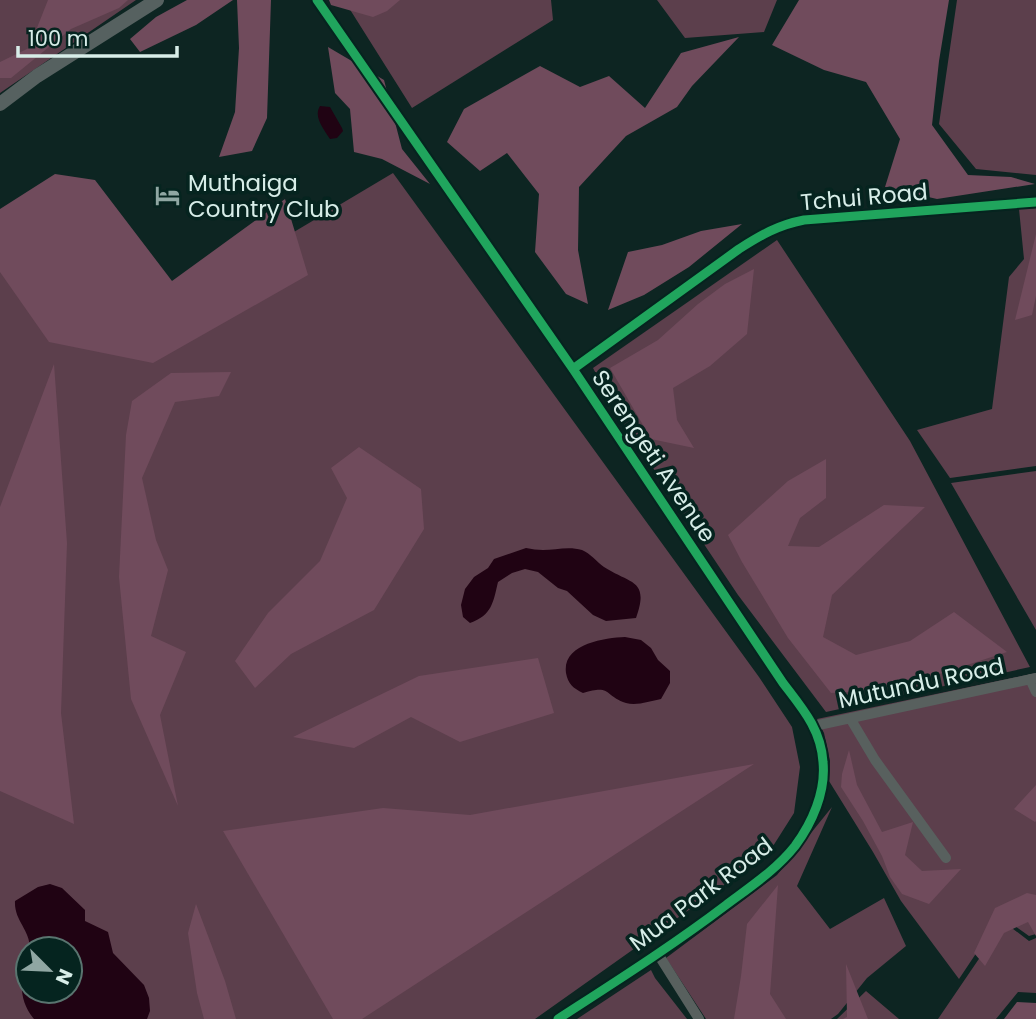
<svg xmlns="http://www.w3.org/2000/svg" width="1036" height="1019" font-family="Poppins,sans-serif">
	<style>
		.green { fill: #5c3f4c; fill-rule: evenodd }
		.forest { fill: #704b5c }
		.water { fill: #200313 }
		.lines { fill: none; stroke-linecap: round; stroke-linejoin: round }
		.minor { stroke: #58605e; stroke-width: 10 }
		.secondary { stroke: #566160; stroke-width: 14 }
		.cycleway-casing { stroke: #05241f; stroke-width: 13 }
		.cycleway { stroke: #20a55d; stroke-width: 9 }
		.labels { text-anchor: middle; dominant-baseline: central; stroke-width: 7; stroke-linejoin: round; paint-order: stroke }
		.poi-label { font-size: 23px; fill: #d7ede8; stroke: #05241f; text-anchor: start }
		.street-label { font-size: 23px; fill: #d7ede8; stroke: #05241f }
	</style>
	<rect width="100%" height="100%" fill="#0d2522"/>
	<path class="green" d="M0,0H136L0,93Z
		M344,0H551L553,20L412,108Z
		M657,0H777L764,32L685,38Z
		M957,0H1036V175L976,169L939,124Z
		M393,173L759,677L792,727L800,767L794,813L768,854L535,1019H0V266L133,328ZM28,949H70V991H28Z
		M1036,208V466L950,478L917,430L992,409L1009,277L1024,259L1019,209Z
		M777,240L910,441L1030,667L826,712L738,595L617,414L593,368Z
		M1036,471V630L951,483Z
		M1036,673V934L1029,936L1001,916L959,979L901,901L873,852L829,781L830,761L824,733L817,719Z
		M832,807L797,886L830,929L884,898L906,946L867,978L838,1014L831,1019H706L666,958L777,875Z
		M1004,922L1029,941L1036,938V993L1018,992L996,1019H938Z
		M651,970L655,978L687,1019H577Z
		M866,991L899,1019H837Z"/>
	<path class="forest" d="M48,0H128L119,8L71,29L11,78H0V62L29,48Z
		M187,0H233L196,25L140,52L130,39L156,17Z
		M237,0H271L267,118L252,151L219,157L235,112L239,48Z
		M329,0H400L387,11L373,17L331,5Z
		M799,0H949L939,61L932,125L968,175L1011,177L1035,184L937,199L885,187L900,139L866,82L824,70L772,45Z
		M739,37L692,86L677,107L626,136L579,187L578,250L588,304L566,294L535,252L539,194L507,153L480,171L447,142L464,109L540,66L580,87L609,76L645,108L681,53Z
		M328,47L384,80L402,149L430,184L382,159L354,152L350,109L335,93Z
		M55,174L95,180L172,281L285,199L308,275L153,363L49,342L0,272V209Z
		M742,224L689,267L644,295L608,310L628,252L662,245L701,231Z
		M1036,234V296L1032,315L1015,320Z
		M754,269L747,334L710,366L673,388L677,420L694,448L651,439L610,368L658,340L698,304L725,284Z
		M54,364L67,543L61,713L74,824L0,791V507Z
		M231,372L219,396L175,402L142,478L156,540L168,570L151,636L186,652L160,715L178,806L131,699L119,577L126,435L132,401L171,373Z
		M359,447L421,489L424,529L374,610L291,654L255,688L235,661L268,613L320,561L347,498L331,468Z
		M826,459V498L800,518L788,546L819,547L884,505L925,507L832,595L823,637L856,655L910,641L954,612L1007,652L893,689L831,693L788,638L742,562L728,535L788,481Z
		M538,658L554,713L460,742L411,717L354,748L293,737L419,676Z
		M849,750L857,785L882,832L913,822L905,855L922,871L961,869L929,904L902,894L890,877L882,856L863,821L841,787L842,774Z
		M754,764L362,1019H333L223,831L383,808L470,815Z
		M1036,785V821L1035,822L1014,809Z
		M778,885L770,994L786,1019H734L741,976L747,924Z
		M1027,893L1036,895V936L1028,922L1004,933L985,966L974,953L995,908Z
		M196,904L225,981L236,1019H204L197,993L188,933Z
		M846,964L868,1019H843L847,1017Z
		M1017,1002L1036,1003V1019H1004Z"/>
	<path class="water" d="M320,106L330,107L342,128L343,131L337,138L330,139C324,129 313,117 320,106Z
		M526,548C532,549 537,550 543,550C555,550 569,546 582,550C590,553 597,562 604,567C630,584 650,579 636,618L606,621L593,615L567,591L558,588L538,572L525,569L512,573L498,582C493,603 492,615 470,623L463,617L461,605L465,589L474,577L488,568L494,559Z
		M625,637L641,640L651,648L658,660L670,671V683L661,699C650,701 637,706 626,703C604,696 612,684 583,693C573,688 568,684 566,673C562,644 604,638 625,637Z
		M50,884L62,888L85,910V921L108,932L113,953L144,985L149,998L150,1011L147,1019H34C19,1001 19,981 28,960V991H70V949H30C30,929 14,921 15,901L38,887Z"/>
	<g class="lines">
		<path class="minor" d="M317,0L573,369L783,683C802,708 821,729 823,762C826,792 812,823 795,846C776,870 750,887 726,905C672,946 615,982 558,1019
			M573,369L739,249C761,235 778,225 804,220L1036,202
			M1030,679L1036,692
			M850,718L875,760L946,858
			M814,726L1036,678
			M658,954L699,1019"/>
		<path class="secondary" d="M0,104L37,76L157,0"/>
		<defs>
			<path id="cycleway" d="M317,0L573,369L783,683C802,708 821,729 823,762C826,792 812,823 795,846C776,870 750,887 726,905C672,946 615,982 558,1019
				M573,369L739,249C761,235 778,225 804,220L1036,202"/>
		</defs>
		<use href="#cycleway" class="cycleway-casing"/>
		<use href="#cycleway" class="cycleway"/>
	</g>
	<defs>
		<symbol id="hotel-bare" viewBox="-9 -9 18 18"><path d="M-6-4.5h1.5V1H6V5H4.5V3h-9V5H-6ZM-4 0a1.8 1.8 0 1 1 3.6 0ZM.5 0V-2.5h3Q6-2.5 6 0Z" fill="#90a7a3" stroke="#05241f" stroke-width="2.5" paint-order="stroke"/></symbol>
	</defs>
	<g fill-rule="evenodd">
		<use href="#hotel-bare" x="150" y="178" width="35" height="35"/>
	</g>
	<g class="labels">
		<g class="poi-label">
			<text x="188" y="183">Muthaiga<tspan x="188" dy="26">Country Club</tspan></text>
		</g>
		<g class="street-label">
			<text transform="translate(864 197) rotate(-5)">Tchui Road</text>
			<text transform="translate(654 456) rotate(56)">Serengeti Avenue</text>
			<text transform="translate(921 683) rotate(-12)">Mutundu Road</text>
			<text transform="translate(701 894) rotate(-37)">Mua Park Road</text>
		</g>
	</g>
	<g transform="translate(49 970) rotate(114)"><circle r="33" fill="#05241f" stroke="#59746f" stroke-width="2"/>
	<path d="M0-5L12 26L0 18L-12 26Z" fill="#90a7a3"/>
	<text y="-10" font-size="19" font-weight="bold" text-anchor="middle" fill="#d7ede8">N</text>
	</g>
	<path d="M18 46v10h159v-10" fill="none" stroke="#d7ede8" stroke-width="3.5"/>
	<text x="28" y="46" font-size="21" fill="#d7ede8" stroke="#05241f" stroke-width="5" paint-order="stroke">100 m</text>
</svg>
